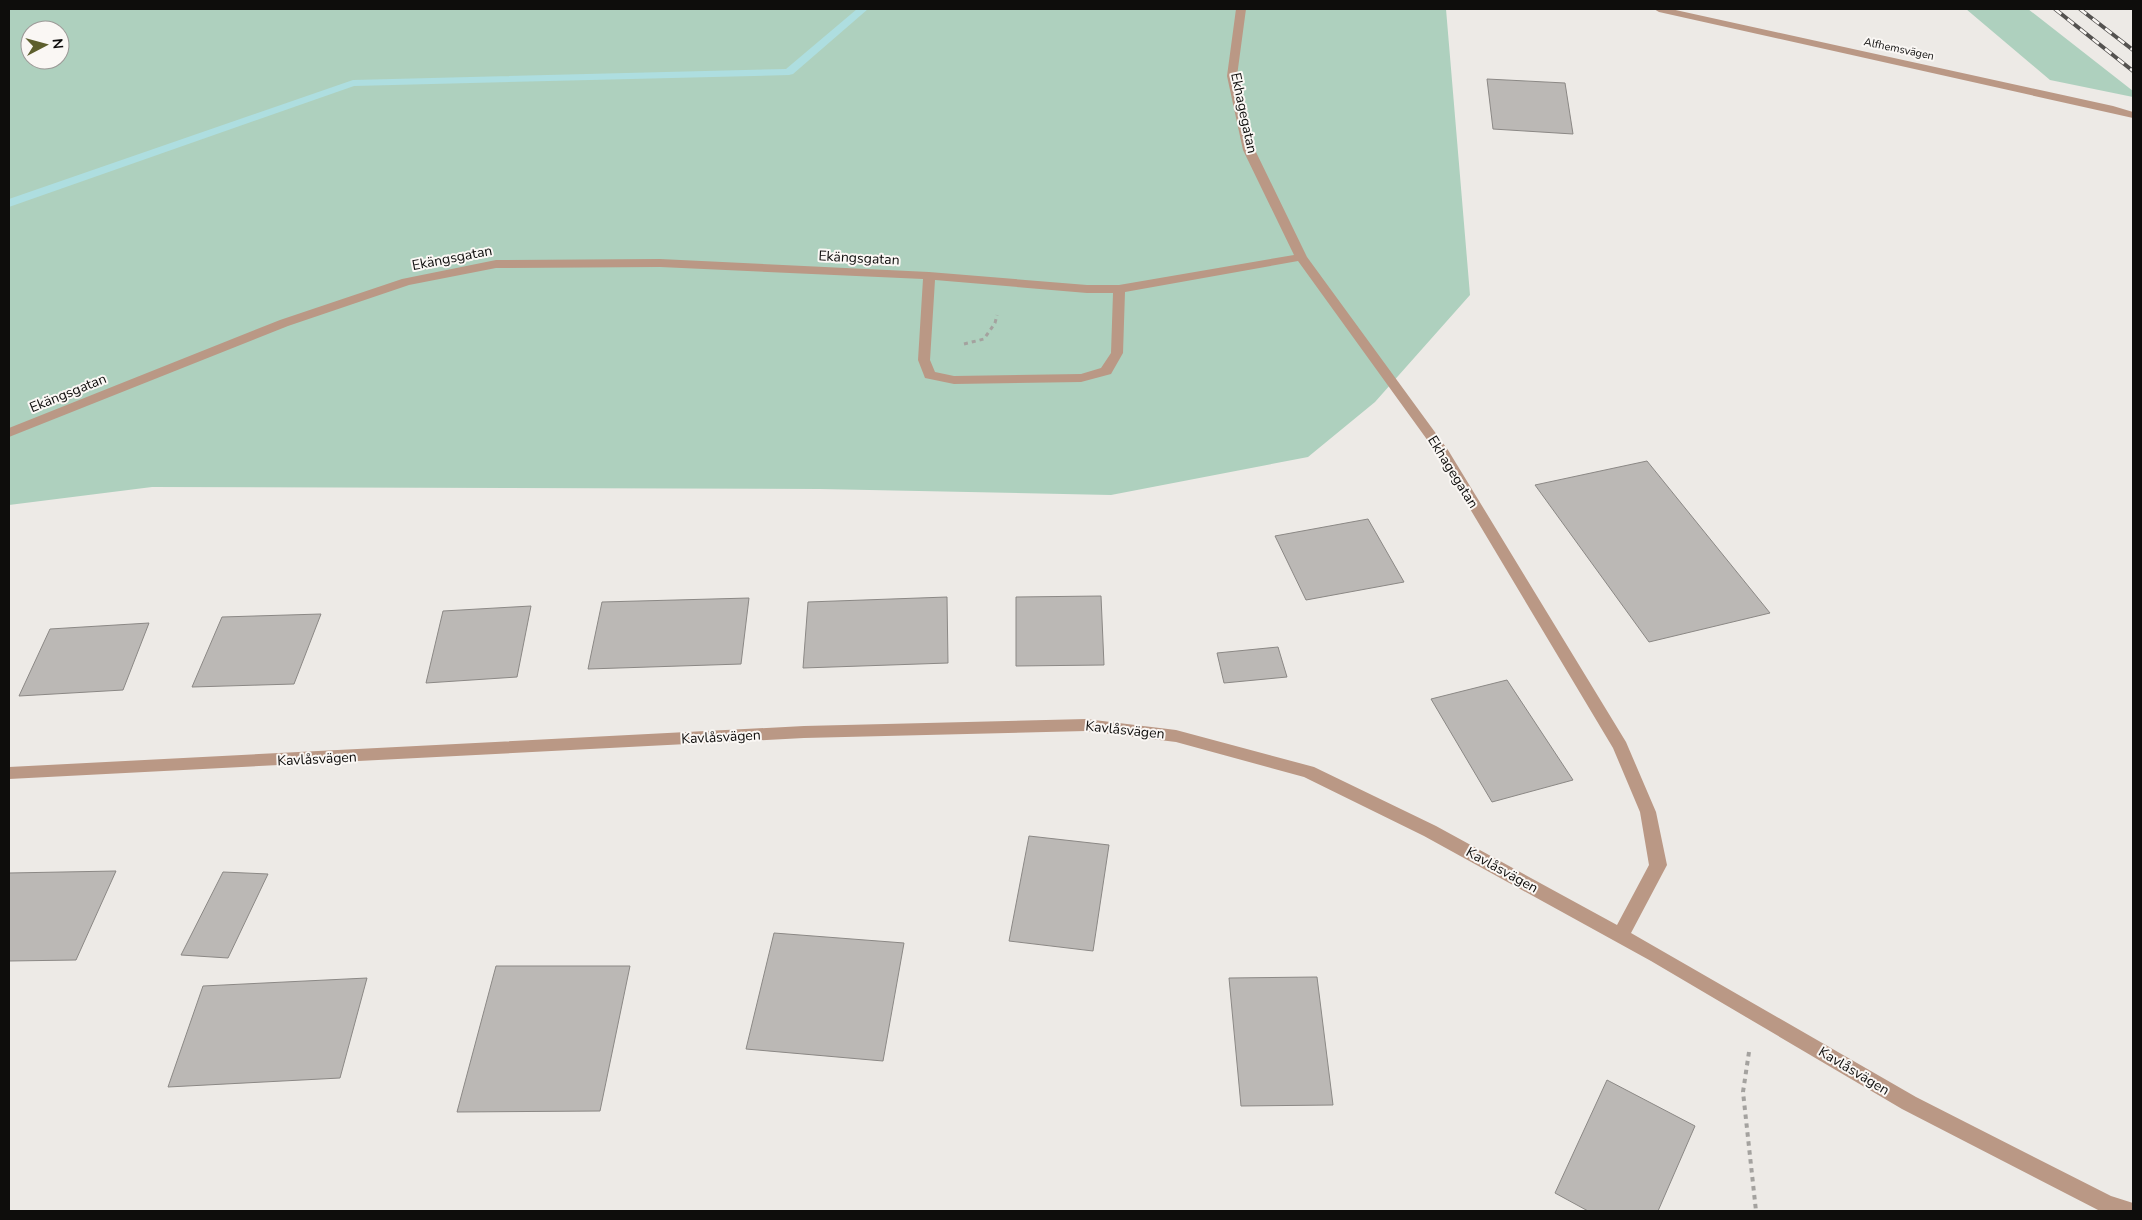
<svg xmlns="http://www.w3.org/2000/svg" width="2142" height="1220" font-family="'Nunito Sans',sans-serif">
	<style>
		.green { fill: #aed0be; fill-rule: evenodd }
		.lines { fill: none; stroke-linecap: round; stroke-linejoin: round }
		.stream { fill: #aedee0; fill-rule: evenodd }
		.building { fill: #bbb8b5; stroke: #8b8885 }
		.path-far1 { stroke: #a4a29f; stroke-width: 3; stroke-dasharray: 4 4; stroke-linecap: butt }
		.path { stroke: #a4a29f; stroke-width: 4; stroke-dasharray: 4.5 4.5; stroke-linecap: butt }
		.service { fill: #ba9885; fill-rule: evenodd }
		.minor { fill: #ba9885; fill-rule: evenodd }
		.rail-casing { stroke: #545250; stroke-width: 4 }
		.rail { stroke: #faf7f4; stroke-width: 2.5; stroke-dasharray: 8; stroke-linecap: butt }
		.labels { text-anchor: middle; dominant-baseline: central; stroke-width: 4; stroke-linejoin: round; paint-order: stroke }
		.far-street-label { font-size: 11px; fill: #0e0d0c; stroke: #faf7f4 }
		.street-label { font-size: 14px; fill: #0e0d0c; stroke: #faf7f4 }
	</style>
	<rect width="100%" height="100%" fill="#edeae6"/>
	<path class="green" d="M9,9H1446L1470,295L1375,402L1308,457L1111,495L820,489L152,487L9,505ZM30,30H60V60H30Z
		M1966,9H2028L2133,91V97L2050,80Z"/>
	<g class="lines">
		<path class="stream" d="M857,9H868L793,74L789,75L354,86L9,207V199L353,80L786,69Z"/>
	</g>
	<path class="building" d="M1487,79L1565,83L1573,134L1493,129Z
		M1647,461L1770,613L1649,642L1535,485Z
		M1368,519L1404,582L1306,600L1275,536Z
		M1101,596L1104,665L1016,666V597Z
		M947,597L948,663L803,668L808,602Z
		M749,598L741,664L588,669L602,602Z
		M531,606L517,677L426,683L443,611Z
		M321,614L294,684L192,687L222,617Z
		M149,623L123,690L19,696L50,629Z
		M1278,647L1287,677L1224,683L1217,653Z
		M1507,680L1573,780L1492,802L1431,699Z
		M1029,836L1109,845L1093,951L1009,941Z
		M116,871L76,960L9,961V873Z
		M223,872L268,874L228,958L181,955Z
		M774,933L904,943L883,1061L746,1049Z
		M496,966H630L600,1111L457,1112Z
		M1317,977L1333,1105L1241,1106L1229,978Z
		M367,978L340,1078L168,1087L203,986Z
		M1607,1080L1695,1126L1658,1211H1588L1555,1193Z"/>
	<g class="lines">
		<path class="path-far1" d="M964,344L984,339L995,323L997,315"/>
		<path class="path" d="M1749,1052L1743,1092L1756,1211"/>
		<path class="service" d="M1654,9H1671L2113,106L2133,112V118L1659,12Z"/>
		<path class="minor" d="M1236,9H1246L1237,76L1255,150L1307,257L1448,450L1626,742L1656,812L1667,865L1631,933L1916,1097L2111,1196L2133,1203V1211H2100L1902,1109L1651,961L1424,836L1304,777L1176,742L1086,731L804,738L9,779V767L804,726L1086,719L1176,730L1314,767L1436,826L1617,925L1649,865L1640,812L1613,748L1436,452L1298,261L1125,292L1123,353L1111,374L1081,382L954,384L925,378L918,360L923,279L660,267L496,268L409,285L288,326L9,437V428L280,320L402,279L496,260L660,259L929,272L1087,285H1119L1294,255L1243,150L1227,76ZM935,280L1087,293H1113L1111,353L1101,368L1081,374L954,376L935,372L930,360Z"/>
		<defs>
			<path id="rail" d="M2055,9L2133,71
				M2080,9L2133,50"/>
		</defs>
		<use href="#rail" class="rail-casing"/>
		<use href="#rail" class="rail"/>
	</g>
	<g class="labels">
		<g class="far-street-label">
			<text transform="translate(1899 49) rotate(12)">Alfhemsvägen</text>
		</g>
		<g class="street-label">
			<text transform="translate(1244 113) rotate(78)">Ekhagegatan</text>
			<text transform="translate(452 258) rotate(-11)">Ekängsgatan</text>
			<text transform="translate(859 258) rotate(3)">Ekängsgatan</text>
			<text transform="translate(68 393) rotate(-22)">Ekängsgatan</text>
			<text transform="translate(1453 472) rotate(58)">Ekhagegatan</text>
			<text transform="translate(1125 730) rotate(6)">Kavlåsvägen</text>
			<text transform="translate(721 737) rotate(-3)">Kavlåsvägen</text>
			<text transform="translate(317 759) rotate(-3)">Kavlåsvägen</text>
			<text transform="translate(1502 870) rotate(29)">Kavlåsvägen</text>
			<text transform="translate(1854 1071) rotate(31)">Kavlåsvägen</text>
		</g>
	</g>
	<rect width="2142" height="1220" fill="none" stroke="#0e0d0c" stroke-width="20"/>
	<g transform="translate(45 45) rotate(84)"><circle r="24" fill="#faf7f4" stroke="#9c9997"/>
	<path d="M0-4L9 19L0 12L-9 19Z" fill="#5d5f2d"/>
	<text y="-8" font-size="14" font-weight="bold" text-anchor="middle" fill="#0e0d0c">N</text>
	</g>
</svg>
